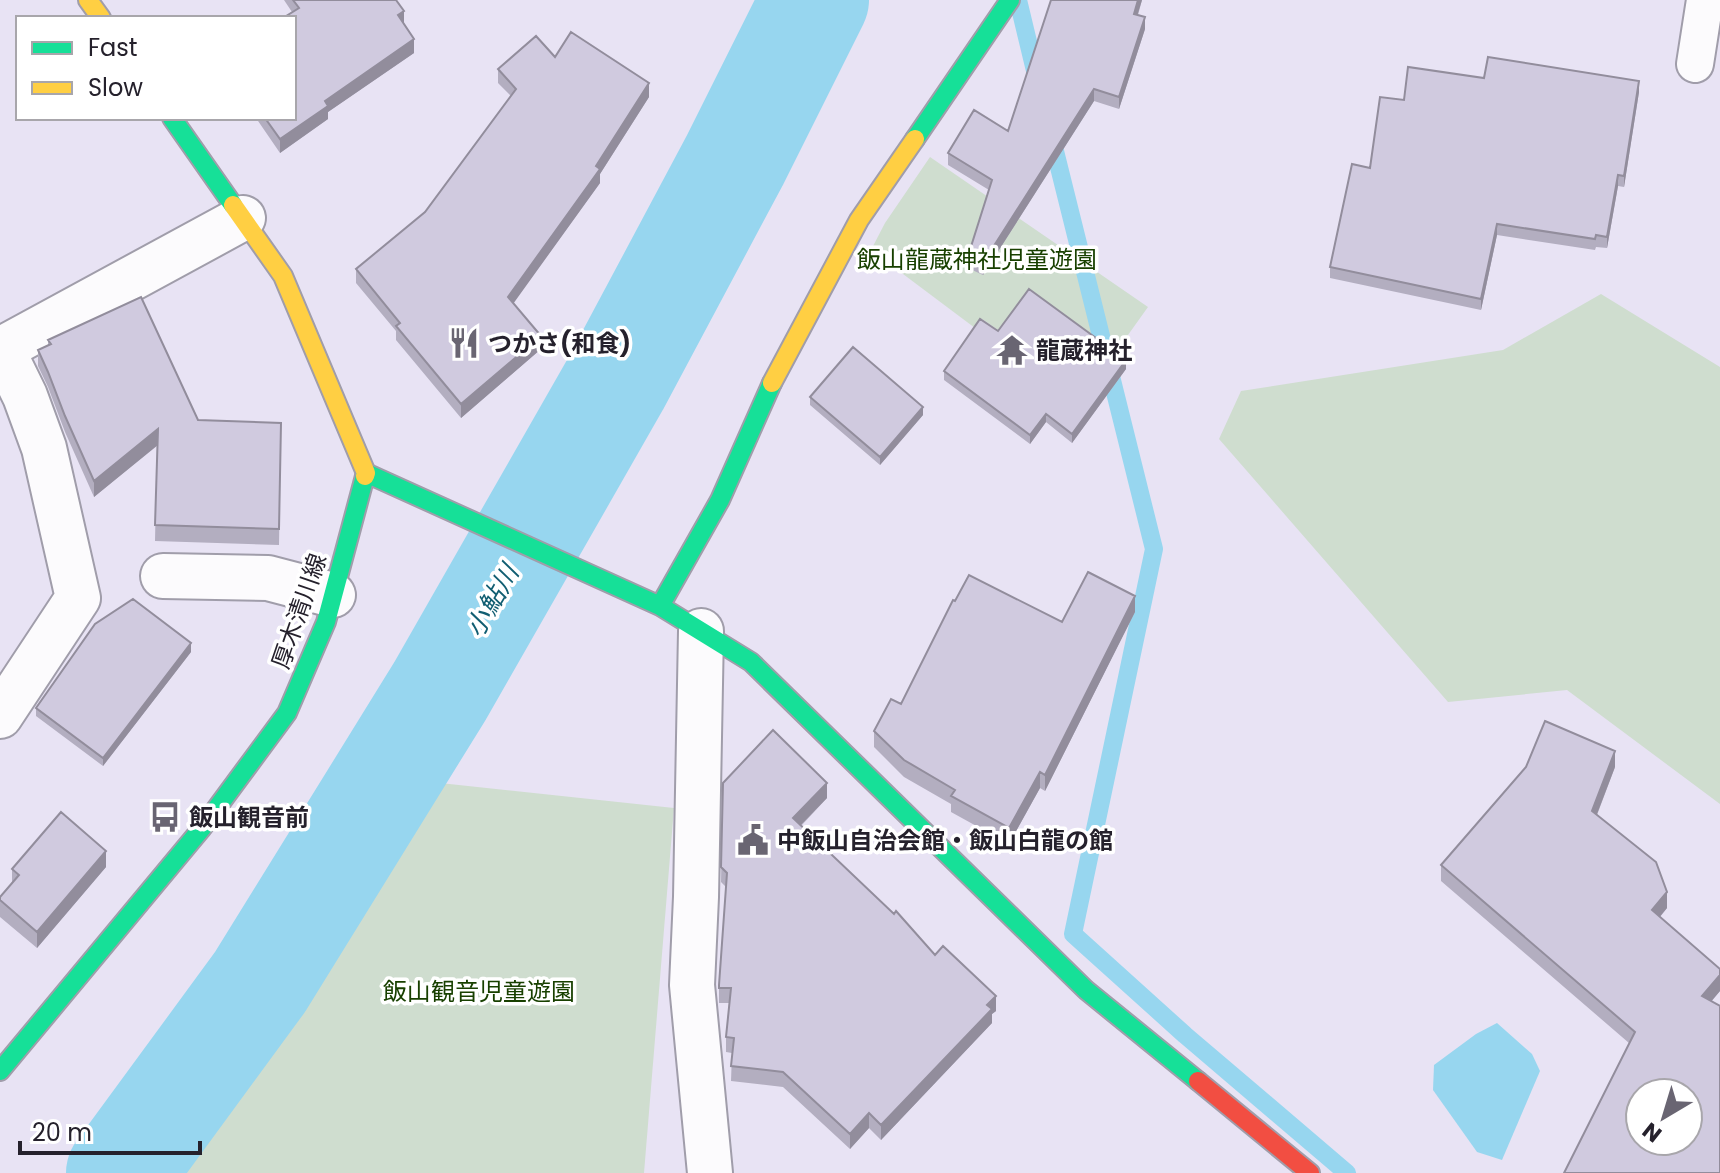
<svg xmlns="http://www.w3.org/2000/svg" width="1720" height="1173" font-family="Poppins,'Noto Sans JP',sans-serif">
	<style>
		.green { fill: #cfddcf }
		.water { fill: #97d6ef }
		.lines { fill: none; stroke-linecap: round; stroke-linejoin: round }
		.stream { stroke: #97d6ef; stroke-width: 18 }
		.river { stroke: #97d6ef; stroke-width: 108 }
		.lane-casing { stroke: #a09daa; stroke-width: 40 }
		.street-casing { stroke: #a09daa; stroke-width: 48 }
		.fast-casing { stroke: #a09daa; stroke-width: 22 }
		.slow-casing { stroke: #a09daa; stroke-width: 22 }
		.jam-casing { stroke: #a09daa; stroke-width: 22 }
		.lane { stroke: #fcfbfd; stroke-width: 36 }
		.street { stroke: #fcfbfd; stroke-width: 44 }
		.fast { stroke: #16e098; stroke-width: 18 }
		.slow { stroke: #ffcf43; stroke-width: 18 }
		.jam { stroke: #f24e42; stroke-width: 18 }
		.wall { fill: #b3aec0 }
		.shaded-wall { fill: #928d9c }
		.building { fill: #d0cadf; stroke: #928d9c; stroke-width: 2; fill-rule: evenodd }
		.labels { text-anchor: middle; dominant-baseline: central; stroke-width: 7; stroke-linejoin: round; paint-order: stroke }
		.park-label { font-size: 24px; fill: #184000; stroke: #fff }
		.poi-label { font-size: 24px; font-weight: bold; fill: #25212c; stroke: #fff; text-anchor: start }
		.street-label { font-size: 24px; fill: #25212c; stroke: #fff }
		.water-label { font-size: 26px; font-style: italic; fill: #115e72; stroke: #fff }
	</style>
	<rect width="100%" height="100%" fill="#e8e3f4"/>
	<path class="green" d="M930,157L1148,307L1113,356L1027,293L998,330L982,319L975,328L871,250L885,223Z
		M1601,294L1720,367V804L1567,690L1448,702L1219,439L1241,391L1503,350Z
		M412,780L674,808L644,1173H124Z"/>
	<path class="water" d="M1497,1023L1532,1054L1540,1071L1502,1160L1477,1152L1433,1090L1434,1065L1476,1034Z"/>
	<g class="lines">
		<path class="stream" d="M1018,0L1037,79
			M1051,135L1154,549L1073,934L1185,1035L1347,1173"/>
		<path class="river" d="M120,1173L260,982L440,691L616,383L735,160L815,0"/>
		<defs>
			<path id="lane" d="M1695,64L1705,0"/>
			<path id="street" d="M163,576L268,578L333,595
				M701,631L696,897L692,985L710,1173
				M0,716L78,598L44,448L25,396L2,349L243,218"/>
			<path id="fast" d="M172,118L233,205
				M915,139L1010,0
				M366,473L660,606L720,500L772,383
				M660,606L751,662L1086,990L1198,1081
				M0,1071L202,828L287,713L326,622L365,476"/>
			<path id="slow" d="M88,0L101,18
				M233,205L283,276L366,473L365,476
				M772,383L859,220L915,139"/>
			<path id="jam" d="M1198,1081L1310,1173"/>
		</defs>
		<use href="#lane" class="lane-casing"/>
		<use href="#street" class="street-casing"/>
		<use href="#fast" class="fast-casing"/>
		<use href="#slow" class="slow-casing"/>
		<use href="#jam" class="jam-casing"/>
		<use href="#lane" class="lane"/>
		<use href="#street" class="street"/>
		<use href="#fast" class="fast"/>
		<use href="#slow" class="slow"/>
		<use href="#jam" class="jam"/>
	</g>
	<path class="wall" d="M284,0H396L414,53L328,112V119L280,153L256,118H294L292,12Z
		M1051,0H1142L1138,15L1145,29L1119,109L1094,101L983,275L968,268V256L989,190L948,165V153L1008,131Z
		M555,57L649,97L600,174V183L513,303L541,349L461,418L396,340V331L356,283V269L425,212L511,96L498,83V69Z
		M1484,78L1639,92L1624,187L1618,186L1607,248L1596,247L1595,250L1497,235L1481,310L1330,278V267L1370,168L1404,100Z
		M998,331L1126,369L1072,443L1046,422L1030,444L944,380V371Z
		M48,340L198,420L281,423L279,545L155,541L157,445L94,497L65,432L48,387L38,366V350L48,346Z
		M810,397L923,415L880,465L810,405Z
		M1135,612L1045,791L1040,788L1009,844L951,812V804L904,777L874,747V731L901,704Z
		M191,652L103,766L36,716V708Z
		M1615,767L1597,815L1667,908L1660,917L1720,969V991L1711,1002L1629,1043L1441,881V865Z
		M723,783L827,798L801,826L935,955L996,1011L992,1014V1023L881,1140L869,1128L850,1149L783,1087L731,1081L732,1053L726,1052V1037L729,1003H719V985L726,887L721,882Z
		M106,867L37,948L0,917V897L12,883V869Z"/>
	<path class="shaded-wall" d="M1138,0H1142L1134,26V14Z
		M404,11V25L398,15Z
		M1145,17V29L1119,109V97Z
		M414,39V53L328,112V119L280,153V139L325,101Z
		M1639,81V92L1624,187V176Z
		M649,83V97L600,174V183L508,311V297L596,166Z
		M1094,89V101L983,275V263Z
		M1618,175V186L1607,248V237Z
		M1497,224V235L1481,310V299Z
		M541,336V349L461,418V404Z
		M1126,360V369L1072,443V434Z
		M923,407V415L880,465V457Z
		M1046,414V422L1030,444V435Z
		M158,429V445L94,497V481Z
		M1135,596V612L1045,791V775Z
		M191,643V652L103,766V758Z
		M1615,751V767L1592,827V811Z
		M1040,772V788L1009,844V828Z
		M827,783V798L793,833V818Z
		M106,851V867L37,948V932Z
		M1667,892V908L1652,926V910Z
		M1720,975V991L1702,1012V996Z
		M996,996V1011L992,1014V1023L881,1140V1125Z
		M869,1113V1128L850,1149V1134Z"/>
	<path class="building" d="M293,0H396L404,11L398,15L414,39L325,101L328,106L280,139L265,118H294V18H283L299,8Z
		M1051,0H1138L1134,14L1145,17L1119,97L1094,89L983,263L968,256L992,180L948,153L974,110L1008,131Z
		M571,32L649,83L596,166L600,169L508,297L541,336L461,404L396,326L400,323L356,269L425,212L516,89L498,69L536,36L555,57Z
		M1488,57L1639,81L1624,176L1618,175L1607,237L1596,235L1595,239L1497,224L1481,299L1330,267L1352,164L1370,168L1380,97L1404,100L1408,67L1484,78Z
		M1029,289L1126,360L1072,434L1046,414L1030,435L944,371L980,319L998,331Z
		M141,297L198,420L281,423L279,529L155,525L158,429L94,481L65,416L48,372L38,350L51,344L48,340Z
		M853,347L923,407L880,457L810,397Z
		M1088,572L1135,596L1045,775L1040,772L1009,828L951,796L955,790L904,760L874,731L891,699L901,704L953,600L955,601L969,575L1062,622Z
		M133,599L191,643L103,758L36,708L95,624Z
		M1545,721L1615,751L1592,811L1656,862L1667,892L1652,910L1720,969V975L1702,996L1720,1006V1173H1564L1635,1032L1441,865L1526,767ZM1640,1093H1688V1141H1640Z
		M773,730L827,783L793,818L894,914L896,911L935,955L943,946L996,996L987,1005L992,1009L881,1125L869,1113L850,1134L783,1072L731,1066L734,1038L726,1037L731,988H719V985L727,873L721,867L723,783Z
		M61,812L106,851L37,932L0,900V897L19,875L12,869Z"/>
	<defs>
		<symbol id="restaurant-bare" viewBox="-9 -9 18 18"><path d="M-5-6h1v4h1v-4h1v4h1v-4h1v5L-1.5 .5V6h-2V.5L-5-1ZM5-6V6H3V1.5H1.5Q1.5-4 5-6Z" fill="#696572" stroke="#fff" stroke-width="2.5" paint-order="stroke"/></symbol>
		<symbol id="temple-bare" viewBox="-9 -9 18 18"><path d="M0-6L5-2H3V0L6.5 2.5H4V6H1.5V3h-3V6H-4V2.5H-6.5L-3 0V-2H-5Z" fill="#696572" stroke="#fff" stroke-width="2.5" paint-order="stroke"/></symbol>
		<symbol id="bus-bare" viewBox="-9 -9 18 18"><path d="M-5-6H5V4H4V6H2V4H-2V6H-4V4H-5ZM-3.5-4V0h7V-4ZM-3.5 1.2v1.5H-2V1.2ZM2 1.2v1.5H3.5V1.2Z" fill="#696572" stroke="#fff" stroke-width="2.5" paint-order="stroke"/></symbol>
		<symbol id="civic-bare" viewBox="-9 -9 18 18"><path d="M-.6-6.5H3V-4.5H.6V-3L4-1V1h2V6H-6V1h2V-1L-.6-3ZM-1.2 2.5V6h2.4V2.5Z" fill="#696572" stroke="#fff" stroke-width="2.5" paint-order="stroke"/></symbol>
	</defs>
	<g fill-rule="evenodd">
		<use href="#restaurant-bare" x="442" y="321" width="44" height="44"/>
		<use href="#temple-bare" x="990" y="328" width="44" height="44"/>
		<use href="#bus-bare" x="143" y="795" width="44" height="44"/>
		<use href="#civic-bare" x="731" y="818" width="44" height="44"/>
	</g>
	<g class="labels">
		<g class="park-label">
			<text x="977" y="259">飯山龍蔵神社児童遊園</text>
			<text x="479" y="991">飯山観音児童遊園</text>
		</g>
		<g class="poi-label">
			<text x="488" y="343">つかさ(和食)</text>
			<text x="1036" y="350">龍蔵神社</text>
			<text x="189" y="817">飯山観音前</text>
			<text x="777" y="840">中飯山自治会館・飯山白龍の館</text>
		</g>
		<g class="street-label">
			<text transform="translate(299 611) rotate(-71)">厚木清川線</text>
		</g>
		<g class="water-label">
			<text transform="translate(492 601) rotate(-60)">小鮎川</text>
		</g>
	</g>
	<rect x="16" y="16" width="280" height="104" fill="#ffffff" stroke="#a8a6ab" stroke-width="2"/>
	<rect x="32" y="42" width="40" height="12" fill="#16e098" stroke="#a8a6ab" stroke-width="2"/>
	<text x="88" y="56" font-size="24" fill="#25212c">Fast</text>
	<rect x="32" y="82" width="40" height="12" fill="#ffcf43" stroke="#a8a6ab" stroke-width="2"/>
	<text x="88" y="96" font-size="24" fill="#25212c">Slow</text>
	<g transform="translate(1664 1117) rotate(218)"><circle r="38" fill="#ffffff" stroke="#a8a6ab" stroke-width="2"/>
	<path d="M0-6L14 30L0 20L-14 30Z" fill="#696572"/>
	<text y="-12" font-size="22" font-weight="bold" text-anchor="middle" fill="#25212c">N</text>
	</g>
	<path d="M20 1141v12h180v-12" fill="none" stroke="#25212c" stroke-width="4"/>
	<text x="32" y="1141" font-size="24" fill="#25212c" stroke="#ffffff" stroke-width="6" paint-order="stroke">20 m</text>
</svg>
